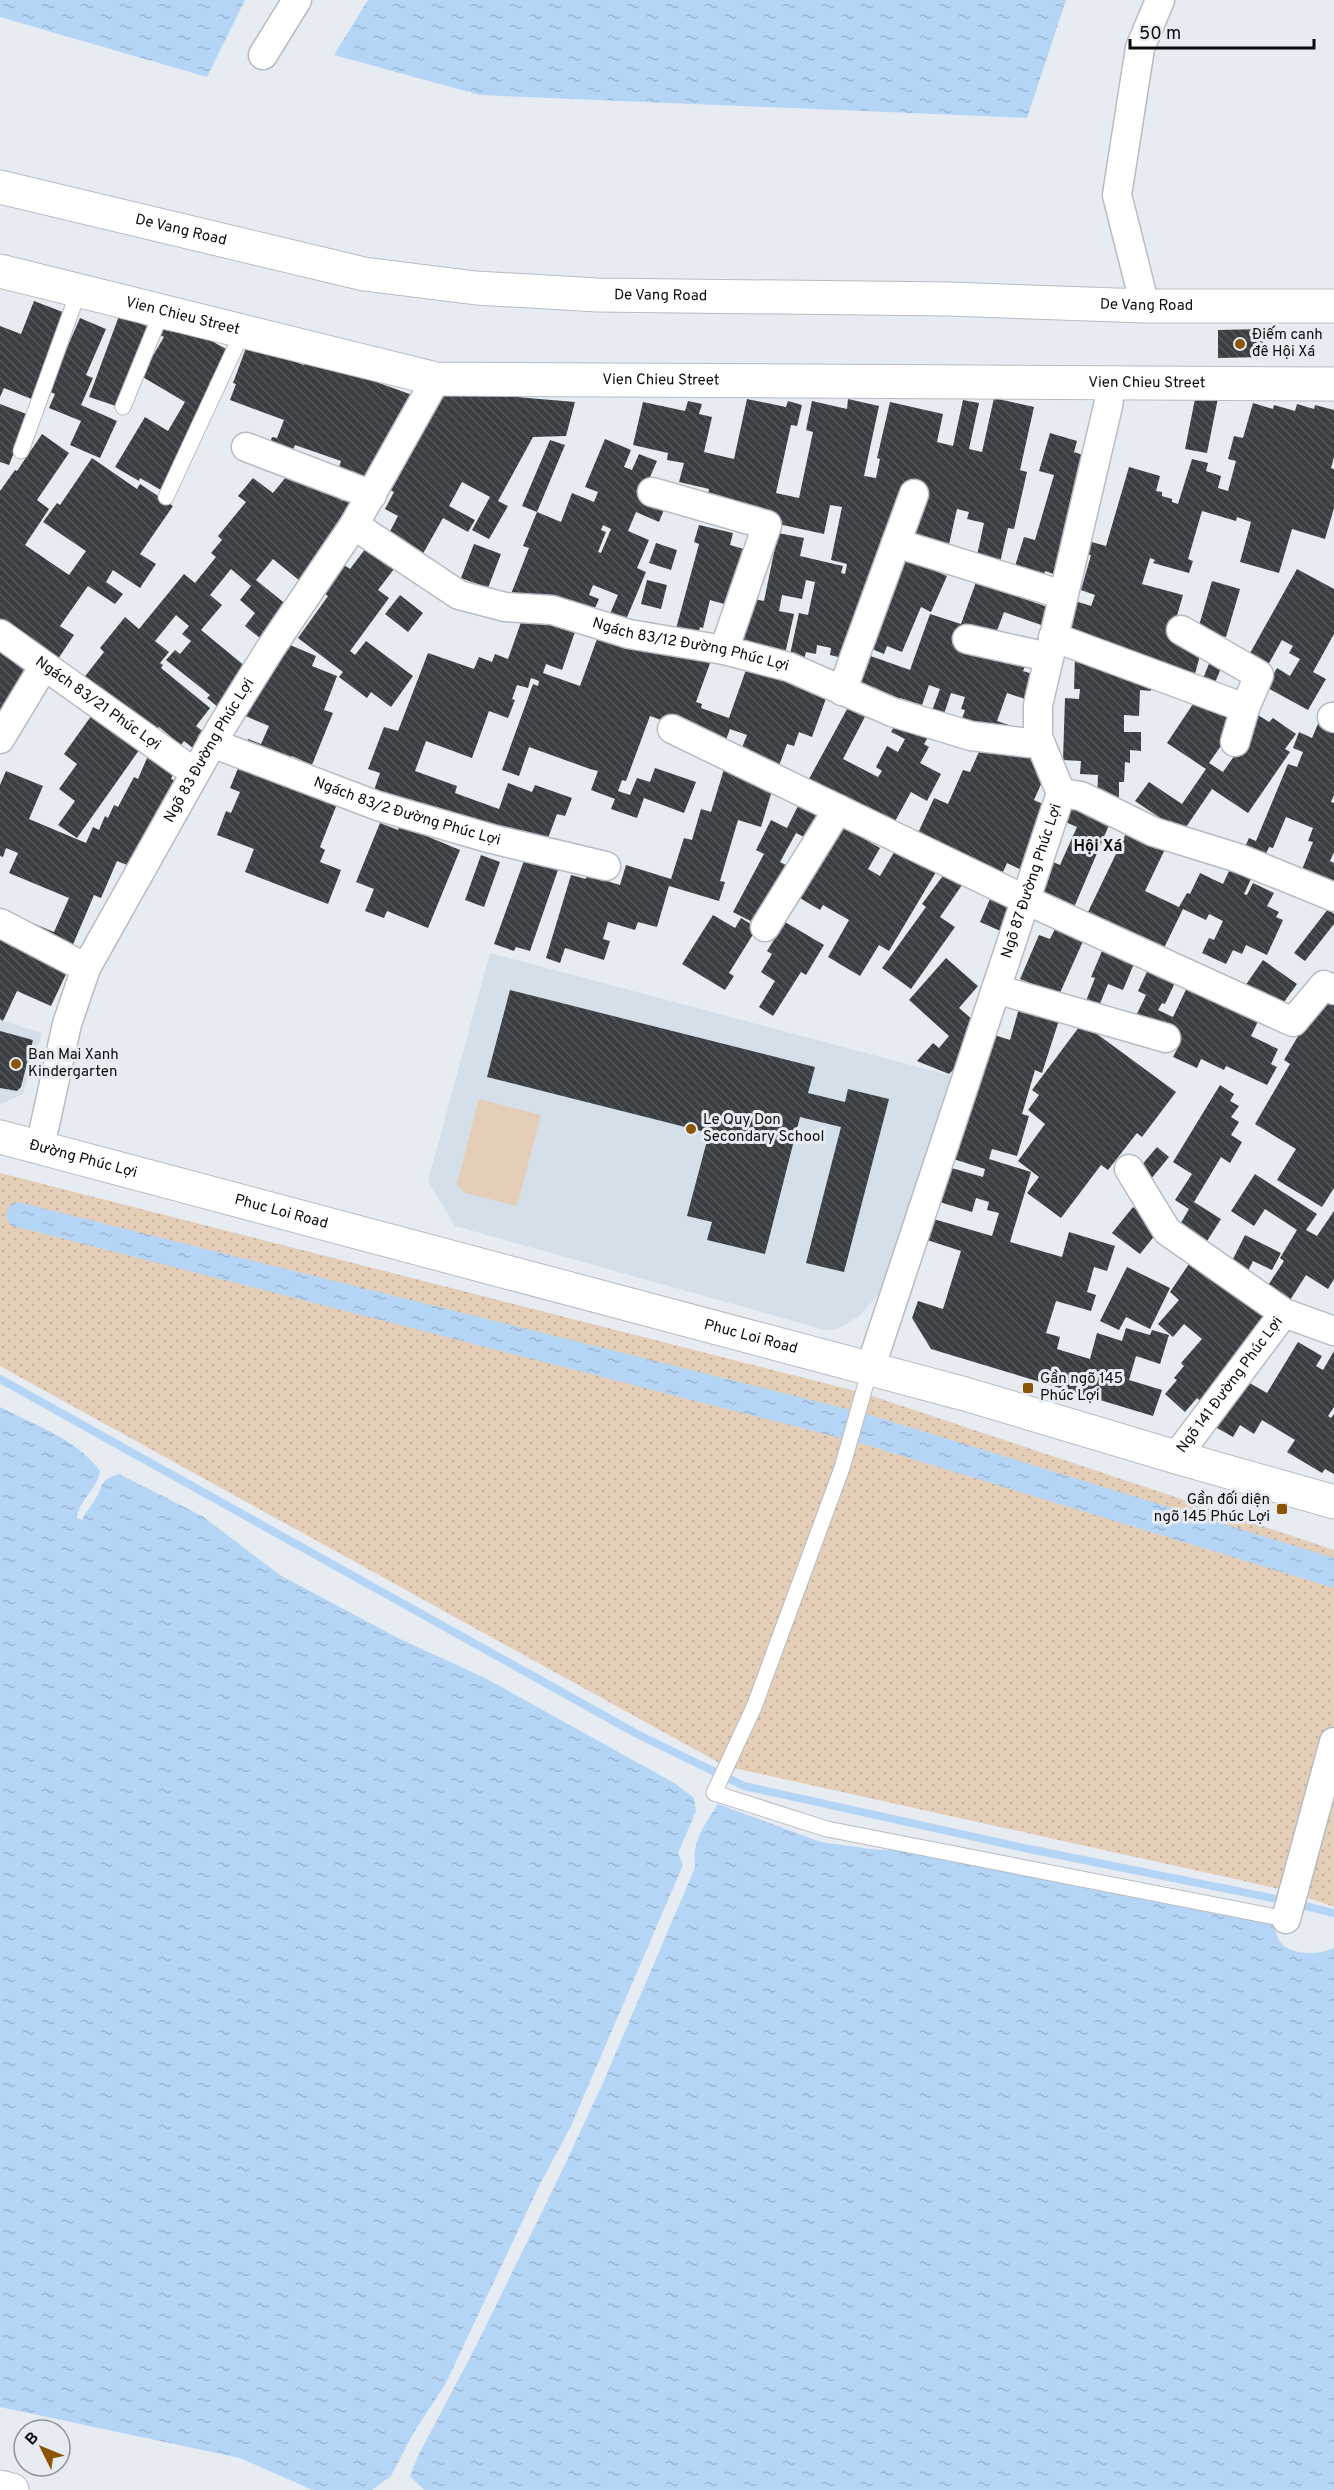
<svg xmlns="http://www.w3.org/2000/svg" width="1334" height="2490" font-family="Overpass,sans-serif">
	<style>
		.built { fill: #d4dfea }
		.park { fill: #e5ceb7 }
		.garden { fill: url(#garden-dots) }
		.water { fill: url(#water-ripples) }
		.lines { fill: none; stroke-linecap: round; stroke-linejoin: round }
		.stream { stroke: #b5d5f6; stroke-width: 8 }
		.building { fill: url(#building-back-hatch); fill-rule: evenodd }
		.service-casing { stroke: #b6bcc1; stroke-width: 17 }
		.minor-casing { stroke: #b6bcc1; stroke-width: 31 }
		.tertiary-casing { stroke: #b6bcc1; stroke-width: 35 }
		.secondary-casing { stroke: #b6bcc1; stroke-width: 35 }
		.service { stroke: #fff; stroke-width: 15 }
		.minor { stroke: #fff; stroke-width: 28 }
		.tertiary { stroke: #fff; stroke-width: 33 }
		.secondary { stroke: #fff; stroke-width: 33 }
		.poi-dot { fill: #8b5505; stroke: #e7ecf2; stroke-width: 2 }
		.labels { text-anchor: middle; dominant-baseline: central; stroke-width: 6; stroke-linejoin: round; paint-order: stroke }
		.street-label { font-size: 15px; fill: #0a0c0d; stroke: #e7ecf2 }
		.poi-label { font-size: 15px; fill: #0a0c0d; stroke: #e7ecf2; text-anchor: start }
		.neighbourhood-label { font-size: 16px; font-weight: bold; fill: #0a0c0d; stroke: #e7ecf2 }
	</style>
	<defs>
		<pattern id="garden-dots" width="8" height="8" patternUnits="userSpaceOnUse" patternTransform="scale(1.5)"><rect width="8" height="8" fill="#e5ceb7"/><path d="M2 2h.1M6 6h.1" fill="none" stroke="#c3b09c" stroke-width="1.8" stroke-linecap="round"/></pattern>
		<pattern id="water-ripples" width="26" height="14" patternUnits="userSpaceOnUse" patternTransform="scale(1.5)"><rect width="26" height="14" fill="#b5d5f6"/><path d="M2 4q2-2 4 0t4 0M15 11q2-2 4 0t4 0" fill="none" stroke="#9ab6d2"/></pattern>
		<pattern id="building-back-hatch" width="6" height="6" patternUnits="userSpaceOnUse" patternTransform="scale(1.5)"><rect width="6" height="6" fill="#3b3f43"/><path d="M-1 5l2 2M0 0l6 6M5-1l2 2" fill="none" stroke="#54575a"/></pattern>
	</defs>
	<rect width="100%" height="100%" fill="#e7ecf2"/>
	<path class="built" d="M490,953L956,1077L892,1272L878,1295L859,1316L837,1329L825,1330L455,1226L428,1181Z
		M0,1020L42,1033L23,1094L0,1105Z"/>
	<path class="park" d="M479,1099L541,1115L517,1206L465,1193L457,1184Z"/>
	<path class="garden" d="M0,1173L863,1393L1334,1550V1907L1293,1892L725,1766L0,1366Z"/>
	<path class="water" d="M0,0H245L207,77L0,17Z
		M368,0H1066L1027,118L480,95L334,55Z
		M18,1202L867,1414L1334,1558V1588L860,1443L10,1225C5,1216 6,1212 11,1204Z
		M0,1407C34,1425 77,1439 100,1471C97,1490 78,1501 77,1518L82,1520C86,1511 92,1506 96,1498C105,1483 98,1481 119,1474L202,1516L280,1575L396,1637L487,1679L676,1784L694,1798L696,1811L678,1853L683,1865L571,2126L540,2184L445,2385L414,2432L391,2476L372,2490H313L240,2458L0,2407Z
		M718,1804L821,1842L871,1849L918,1852L1242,1917L1272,1924C1275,1929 1277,1937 1280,1942C1292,1956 1319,1955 1334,1948V2490H424L410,2476L418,2456L476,2346L560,2175L602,2085L694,1870C696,1863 694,1858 695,1851C697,1834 709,1818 718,1804Z"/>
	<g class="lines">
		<path class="stream" d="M0,1379L637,1734L744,1786L1024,1848L1277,1899L1334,1913"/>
	</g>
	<path class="building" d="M34,301L68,314L34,400L4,388L0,397V326L21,334Z
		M119,316L152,328L122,408L89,397Z
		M80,318L106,329L86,375L93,378L81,405L117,421L100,458L70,445L81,421L49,408L55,394L48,391Z
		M159,329L206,338L228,350L209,384L215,388L161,490L140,478L139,481L115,467L145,417L168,431L185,402L141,376L164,337L156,333Z
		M1263,329V357L1218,358V330Z
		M249,340L292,355L290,360L304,365L307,357L415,396L402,432L391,428L373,478L335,479L341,461L295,445L289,460L267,452L272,437L277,438L284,420L230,400L236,384L233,383Z
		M444,391L575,402L566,436L533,437L498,501L508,506L489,539L472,530L490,497L462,482L449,506L475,520L468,532L443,518L420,559L385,541L398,516L385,509L394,492L386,488Z
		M1196,394L1218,398L1207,453L1185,449Z
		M994,398L1034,407L1020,470L1027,472L1014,529L1008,528L998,571L975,565L984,523L967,519L969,512L957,509L947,553L908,545L842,658L830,655L831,648L817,645L816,654L806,652L802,667L788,664L799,613L808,615L815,582L806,580L802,599L782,595L779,611L794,614L785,654L735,643L744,597L764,601L778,533L804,538L800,556L843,566L841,573L845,574L847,564L831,560L842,507L830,505L824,534L741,516L744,503L708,495L709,489L679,482L684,463L667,460L668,453L633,445L643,402L685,411L688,401L702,404L699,414L712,417L704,452L734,459L747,399L786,407L788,401L802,405L797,426L791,425L776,493L799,498L813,432L806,430L812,401L847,409L848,399L879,406L864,476L876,478L880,459L877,458L890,402L943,414L937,442L953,446L963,400L979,403L969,449L982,452Z
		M1253,403L1273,409L1274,405L1295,411L1297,404L1314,409L1315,405L1334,410V457L1331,468L1334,469V508L1325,539L1292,529L1279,573L1240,562L1251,522L1237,517L1236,521L1202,511L1188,559L1193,561L1189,573L1153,563L1155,560L1150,558L1142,584L1183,595L1172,633L1202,648L1192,685L1066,641L1072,600L1091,606L1095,595L1081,590L1091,555L1084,554L1088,541L1106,546L1129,467L1160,476L1156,491L1162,492V496L1172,499V502L1178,504L1192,459L1208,463L1206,471L1221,476L1218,488L1228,491L1236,461L1228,459L1234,436L1243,438Z
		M0,404L29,415L9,465L0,462Z
		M1050,433L1077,441L1074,452L1083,455L1079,469L1087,471L1056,575L1045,571L1041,584L1012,576L1024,537L1035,540L1054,475L1039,471Z
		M42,434L69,453L37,500L49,509L25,545L69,575L86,551L43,522L57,503L60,505L92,458L137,489L140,484L173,506L140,554L156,564L140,588L113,570L106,582L123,594L115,604L88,586L60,626L74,635L54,665L0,628V491L15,470L17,471Z
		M605,439L631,450L624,467L632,470L639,454L657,461L643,493L667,502L659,522L636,512L628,531L649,540L637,568L646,572L625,622L609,616L618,595L593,585L589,595L599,599L590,619L511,594L529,548L523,546L537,512L561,522L572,493L594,502L598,492L585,487ZM603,525L611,529L601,553L598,552L606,532L601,530Z
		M550,440L565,445L537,512L522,506Z
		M290,472L311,476L342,501L347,495L363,507L305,585L273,559L256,580L293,610L266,643L245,626L255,613L240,600L251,586L231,569L210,595L222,605L201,630L251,671L224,712L207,698L210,695L166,660L175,650L180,654L191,641L182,634L189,626L176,615L155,641L169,652L160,663L163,665L161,668L210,708L196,726L210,737L198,752L184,741L181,745L159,727L150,738L79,684L104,652L100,648L125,617L139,629L184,574L195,583L216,557L211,553L222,540L218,536L246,502L238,496L253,478L273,493Z
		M699,525L733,533L730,545L754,552L738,608L710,600L703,628L700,627L696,642L674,636L699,544L694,542Z
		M656,543L677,550L671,570L649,563Z
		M369,544L397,565L378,590L389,598L350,651L355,655L366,641L413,676L391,707L371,692L367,698L339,677L343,672L298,638L328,596L320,590L341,563L350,569Z
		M474,544L501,554L488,588L461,578Z
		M904,558L947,576L931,612L921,607L902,652L887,646L884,654L867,647Z
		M1297,569L1334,589V634L1313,672L1326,679L1308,710L1266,687L1277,668L1290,676L1300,659L1289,653L1293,646L1282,640L1268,665L1249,655Z
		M647,580L667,585L661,609L641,604Z
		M1212,581L1240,589L1226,637L1198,629Z
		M976,582L1053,609L1047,627L1004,612L995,636L1025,666L1023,671L1042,677L1034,702L1007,693L997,721L1018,728L959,727L965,710L961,709L965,697L951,693L942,720L930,716L940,689L929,685L922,705L900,698L897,706L852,691L865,654L910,670L930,614L961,624Z
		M400,595L423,613L408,632L385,614Z
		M525,611L576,629L562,670L546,664L543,673L580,686L601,628L713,655L696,702L702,704L701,708L729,718L747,667L828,693L812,737L799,732L794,746L787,744L776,774L766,771L770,760L741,750L747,735L730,729L723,748L692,731L650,716L626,781L622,780L618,791L630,795L637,778L650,782L655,768L696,782L684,813L644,798L637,818L611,809L615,799L591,790L598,771L590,769L529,747L519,776L502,770L533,684L538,686L539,681L531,678L528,688L517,685L512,699L515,700L508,718L489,711L472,758L426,741L415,771L457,786L455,793L499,809L508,783L532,792L535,785L572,798L565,816L557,814L544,849L371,799L380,773L368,769L384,727L398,731L428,653L474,669L479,657L492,662L495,654L508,659Z
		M283,642L316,656L312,666L337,676L324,710L333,713L312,765L292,756L286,770L242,752L248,739L261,744L269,726L243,715Z
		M0,648L28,661L0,724Z
		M1213,654L1225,659L1211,692L1199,688Z
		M1075,657L1152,676L1151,691L1140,690L1139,716L1124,715V732H1141V751L1130,750V763L1125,762L1124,782H1119V802L1097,801L1098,775L1080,774L1081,761L1063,760L1065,698L1079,699L1080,689H1074Z
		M1197,698L1239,720L1209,763L1223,772L1244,742L1255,713L1269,722L1273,718L1296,734L1285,749L1290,752L1248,813L1212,789L1184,830L1171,821L1169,824L1135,801L1149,782L1182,804L1206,769L1167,743Z
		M852,700L869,709L843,759L878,777L882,771L876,767L887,746L898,752L905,739L891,732L897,721L928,737L924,744L929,747L920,763L941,774L927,801L911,792L893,825L803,790Z
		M94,712L142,746L77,838L58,825L75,801L59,789L77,764L64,754Z
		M1320,719L1334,725V795L1331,802L1334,803V852L1330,861L1334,863V891L1299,877L1313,842L1308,841L1313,828L1286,817L1273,848L1269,847L1262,863L1242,854L1249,838L1256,841L1288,764L1297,767L1303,752L1293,748L1299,732L1312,738Z
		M982,745L1023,754L1041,761L1046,773L1034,800L1054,809L1026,872L1007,863L999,881L913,844L934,798L948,804L963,770L970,772Z
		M147,758L175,769L171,779L182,783L137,869L117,861L101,898L94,895L69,954L8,913L54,932L69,898L9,873L18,853L6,848L3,857L0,856V785L6,771L43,786L29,819L86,843L93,827L99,830L105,816L108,818L114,805L118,807L134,777L138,779Z
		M239,766L337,804L320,847L325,850L320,862L341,870L328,904L245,872L254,849L217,835L226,811L231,813L240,792L230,788Z
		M724,769L774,784L761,827L738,820L720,881L725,882L719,901L669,886L657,927L638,922L635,930L608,922L603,939L610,941L604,960L565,948L560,963L546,958L571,875L586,879L587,875L620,885L626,865L671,879L684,838L692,840L701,809L711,812Z
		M801,800L828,814L814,842L796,833L780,862L796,870L762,927L733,912L764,854L756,850L771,820L787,828Z
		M1072,800L1112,818L1072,912L1033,896L1048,860L1060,865L1077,827L1063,821Z
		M380,823L398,830L400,825L460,850L428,928L387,911L384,918L365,911L374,889L356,882Z
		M837,823L880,848L868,869L880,876L896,849L936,872L889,951L879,945L860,976L828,957L849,920L823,905L820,910L795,895Z
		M1128,829L1166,847L1145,891L1179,907L1187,893L1190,894L1200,873L1223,884L1230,869L1251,879L1244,894L1247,895L1253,883L1274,893L1267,906L1279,912L1276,917L1283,920L1267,955L1246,945L1242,954L1233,950L1226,964L1202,953L1209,938L1214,940L1223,921L1209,914L1206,920L1183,909L1164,948L1088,912Z
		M481,855L500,862L484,907L465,900Z
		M526,855L559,867L530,951L516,947L514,951L494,944Z
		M945,873L962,885L940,917L955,927L911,989L882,968L926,907L922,904Z
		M990,899L1016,911L1005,933L980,922Z
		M1328,909L1334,914V924L1305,961L1294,953Z
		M713,915L735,928L741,918L757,928L729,973L734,976L725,990L682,964Z
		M785,922L824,945L806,975L801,972L773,1016L759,1007L775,981L761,972L772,954L767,951Z
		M1056,927L1084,939L1059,995L1020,979L1039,935L1050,939Z
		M0,938L68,970L51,1006L17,991L3,1021L0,1019Z
		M1107,939L1138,954L1123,990L1108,984L1095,1016L1082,1011L1095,978L1091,977Z
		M946,958L978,986L959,1008L981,1027L958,1065L949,1074L917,1061L933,1043L939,1048L949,1036L909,1000Z
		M1263,960L1297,984L1279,1009L1245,986Z
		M1152,961L1179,974L1165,1004L1162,1003L1158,1010L1173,1017L1191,979L1262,1013L1251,1036L1278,1049L1271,1064L1277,1067L1267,1085L1226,1066L1224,1070L1201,1059L1197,1068L1173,1057L1180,1043L1149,1029L1132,1024L1146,995L1138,991Z
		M510,990L815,1067L808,1093L845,1102L848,1089L889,1099L844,1272L806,1263L841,1127L800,1117L765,1254L707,1240L712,1222L687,1216L709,1133L487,1077Z
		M1324,992L1334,998V1188L1322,1207L1277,1180L1296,1149L1255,1124L1290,1064L1284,1060Z
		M1020,1005L1060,1017L1042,1073L1035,1070L1022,1114L1029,1116L1017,1156L992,1149L989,1159L1031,1172L1010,1242L1062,1257L1069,1232L1115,1246L1107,1271L1094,1267L1087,1292L1096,1295L1091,1311L1056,1301L1046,1333L1060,1337L1057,1349L1090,1359L1097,1333L1122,1341L1126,1328L1150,1335L1152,1330L1169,1335L1160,1364L1136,1356L1129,1380L1162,1390L1153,1416L931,1349L912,1318L918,1301L943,1309L961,1251L924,1239L930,1218L992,1236L999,1213L987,1210L989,1202L976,1198L972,1212L930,1199L941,1165L983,1177L985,1169L950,1158L988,1033L1010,1040Z
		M1082,1023L1176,1092L1142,1137L1137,1133L1108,1170L1101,1165L1061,1218L1027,1193L1039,1177L1018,1161L1045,1124L1028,1110L1039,1095L1032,1090Z
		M0,1031L33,1040L21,1087L17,1091L0,1088Z
		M1220,1085L1234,1094L1230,1101L1239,1106L1231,1117L1239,1122L1231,1135L1242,1142L1230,1163L1221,1157L1194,1202L1221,1219L1202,1249L1175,1233L1189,1209L1175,1200L1192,1174L1173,1162Z
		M1157,1147L1169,1157L1146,1185L1134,1174Z
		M1255,1174L1317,1214L1306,1230L1317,1236L1334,1211V1279L1328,1289L1306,1275L1287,1305L1265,1290L1284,1261L1280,1258L1297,1230L1265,1209L1254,1226L1231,1211Z
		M1133,1207L1160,1229L1140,1254L1112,1233Z
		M1245,1235L1281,1253L1272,1270L1253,1261L1244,1279L1227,1271Z
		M1195,1255L1277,1316L1203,1403L1197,1398L1185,1412L1165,1394L1177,1380L1174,1378L1184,1366L1181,1363L1202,1339L1184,1324L1173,1337L1158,1324L1179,1300L1170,1292Z
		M1127,1267L1170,1288L1150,1329L1126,1317L1119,1330L1100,1321Z
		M1298,1342L1322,1356L1316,1366L1323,1370L1334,1351V1407L1328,1416L1331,1418L1334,1414V1474L1325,1469L1322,1473L1287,1452L1295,1440L1262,1420L1254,1434L1240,1425L1233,1437L1210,1424L1239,1377L1267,1393Z"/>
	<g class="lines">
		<defs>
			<path id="service" d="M123,407L162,311
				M21,451L79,290
				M166,497L243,331
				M870,1369L842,1468L754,1707L714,1793L827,1829L1286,1919"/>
			<g id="minor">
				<path d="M263,55L297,0"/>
				<path d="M1145,306L1117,195L1140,48L1160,0"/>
				<path d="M246,447L372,495"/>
				<path d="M652,492L767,525L724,650"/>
				<path id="s1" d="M354,525L459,595L505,607L552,610L629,634L724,650L789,667L892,712L971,736L1029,743L1038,737"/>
				<path d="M896,543L1063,595"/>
				<path d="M1181,630L1259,675L1245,708L1235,742"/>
				<path id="s2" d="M0,634L195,773"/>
				<path d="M1053,637L1245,708"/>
				<path d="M967,639L1048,657"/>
				<path d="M842,691L914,494"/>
				<path d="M1332,717L1334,718"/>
				<path d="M672,729L1026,900L1293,1022L1324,985L1334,990"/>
				<path d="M0,739L44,666"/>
				<path id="s3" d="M212,743L378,806L492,839L606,866"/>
				<path d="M1061,793L1081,796L1154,832L1238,858L1334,897"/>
				<path d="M0,923L86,968"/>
				<path d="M765,927L838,809"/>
				<path d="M996,989L1166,1038"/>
				<path id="s4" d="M40,1147L67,1024L86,968L219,731L270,649L354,525L436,379"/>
				<path d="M1129,1169L1167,1231L1284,1313L1334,1331"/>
				<path id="s5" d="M870,1369L1061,793L1038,737V705L1108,406L1111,383"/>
				<path id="s6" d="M1176,1457L1284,1313"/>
				<path d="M1286,1919L1334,1742"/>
			</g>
			<g id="tertiary">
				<path id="s7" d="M0,271L436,379L1334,384"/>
				<path id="s8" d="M0,1137L965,1394L1176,1457L1334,1502"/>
			</g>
			<g id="secondary">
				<path id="s9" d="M0,187L364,274L476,288L598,295L949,299L1145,306H1334"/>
				<path d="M0,2487L12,2490"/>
			</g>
		</defs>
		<use href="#service" class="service-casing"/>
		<use href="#minor" class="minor-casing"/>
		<use href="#tertiary" class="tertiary-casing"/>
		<use href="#secondary" class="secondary-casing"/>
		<use href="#service" class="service"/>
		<use href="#minor" class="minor"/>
		<use href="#tertiary" class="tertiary"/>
		<use href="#secondary" class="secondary"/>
	</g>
	<g class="poi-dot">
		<circle cx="1240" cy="344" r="6"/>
		<circle cx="16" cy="1064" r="6"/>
		<circle cx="691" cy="1129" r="6"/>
		<rect x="1022" y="1382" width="12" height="12" rx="3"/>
		<rect x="1276" y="1503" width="12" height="12" rx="3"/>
	</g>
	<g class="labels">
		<g class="street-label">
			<text stroke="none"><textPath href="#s9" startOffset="186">De Vang Road</textPath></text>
			<text stroke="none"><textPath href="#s9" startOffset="672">De Vang Road</textPath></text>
			<text stroke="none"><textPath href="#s9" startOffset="1158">De Vang Road</textPath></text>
			<text stroke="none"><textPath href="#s7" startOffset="188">Vien Chieu Street</textPath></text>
			<text stroke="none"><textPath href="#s7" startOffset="674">Vien Chieu Street</textPath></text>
			<text stroke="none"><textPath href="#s7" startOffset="1160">Vien Chieu Street</textPath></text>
			<text stroke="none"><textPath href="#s1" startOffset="364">Ngách 83/12 Đường Phúc Lợi</textPath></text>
			<text stroke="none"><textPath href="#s2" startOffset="120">Ngách 83/21 Phúc Lợi</textPath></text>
			<text stroke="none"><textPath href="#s4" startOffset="435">Ngõ 83 Đường Phúc Lợi</textPath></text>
			<text stroke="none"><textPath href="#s3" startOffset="207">Ngách 83/2 Đường Phúc Lợi</textPath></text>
			<text stroke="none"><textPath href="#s5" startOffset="514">Ngõ 87 Đường Phúc Lợi</textPath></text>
			<text stroke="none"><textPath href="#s8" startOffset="86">Đường Phúc Lợi</textPath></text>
			<text stroke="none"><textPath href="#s8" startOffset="291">Phuc Loi Road</textPath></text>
			<text stroke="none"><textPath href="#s8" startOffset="777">Phuc Loi Road</textPath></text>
			<text stroke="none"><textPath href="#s6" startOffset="90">Ngõ 141 Đường Phúc Lợi</textPath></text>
		</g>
		<g class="poi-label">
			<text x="1252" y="335">Điếm canh<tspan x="1252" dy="17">đê Hội Xá</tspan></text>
			<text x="28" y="1055">Ban Mai Xanh<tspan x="28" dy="17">Kindergarten</tspan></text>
			<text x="703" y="1120">Le Quy Don<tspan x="703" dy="17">Secondary School</tspan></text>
			<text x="1040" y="1379">Gần ngõ 145<tspan x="1040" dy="17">Phúc Lợi</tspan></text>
			<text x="1270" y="1500" text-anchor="end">Gần đối diện<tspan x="1270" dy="17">ngõ 145 Phúc Lợi</tspan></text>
		</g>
		<g class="neighbourhood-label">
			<text x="1098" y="847">Hội Xá</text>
		</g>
	</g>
	<g transform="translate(42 2448) rotate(313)"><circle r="28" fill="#e7ecf2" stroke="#8f9296" stroke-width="1.5"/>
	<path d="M0-4.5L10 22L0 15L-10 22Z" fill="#8b5505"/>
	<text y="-9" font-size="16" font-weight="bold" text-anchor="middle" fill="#0a0c0d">B</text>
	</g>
	<path d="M1130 39v9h184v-9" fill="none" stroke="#0a0c0d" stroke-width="3"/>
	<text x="1139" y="39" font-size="18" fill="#0a0c0d" stroke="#e7ecf2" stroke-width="4.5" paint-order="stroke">50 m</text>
</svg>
